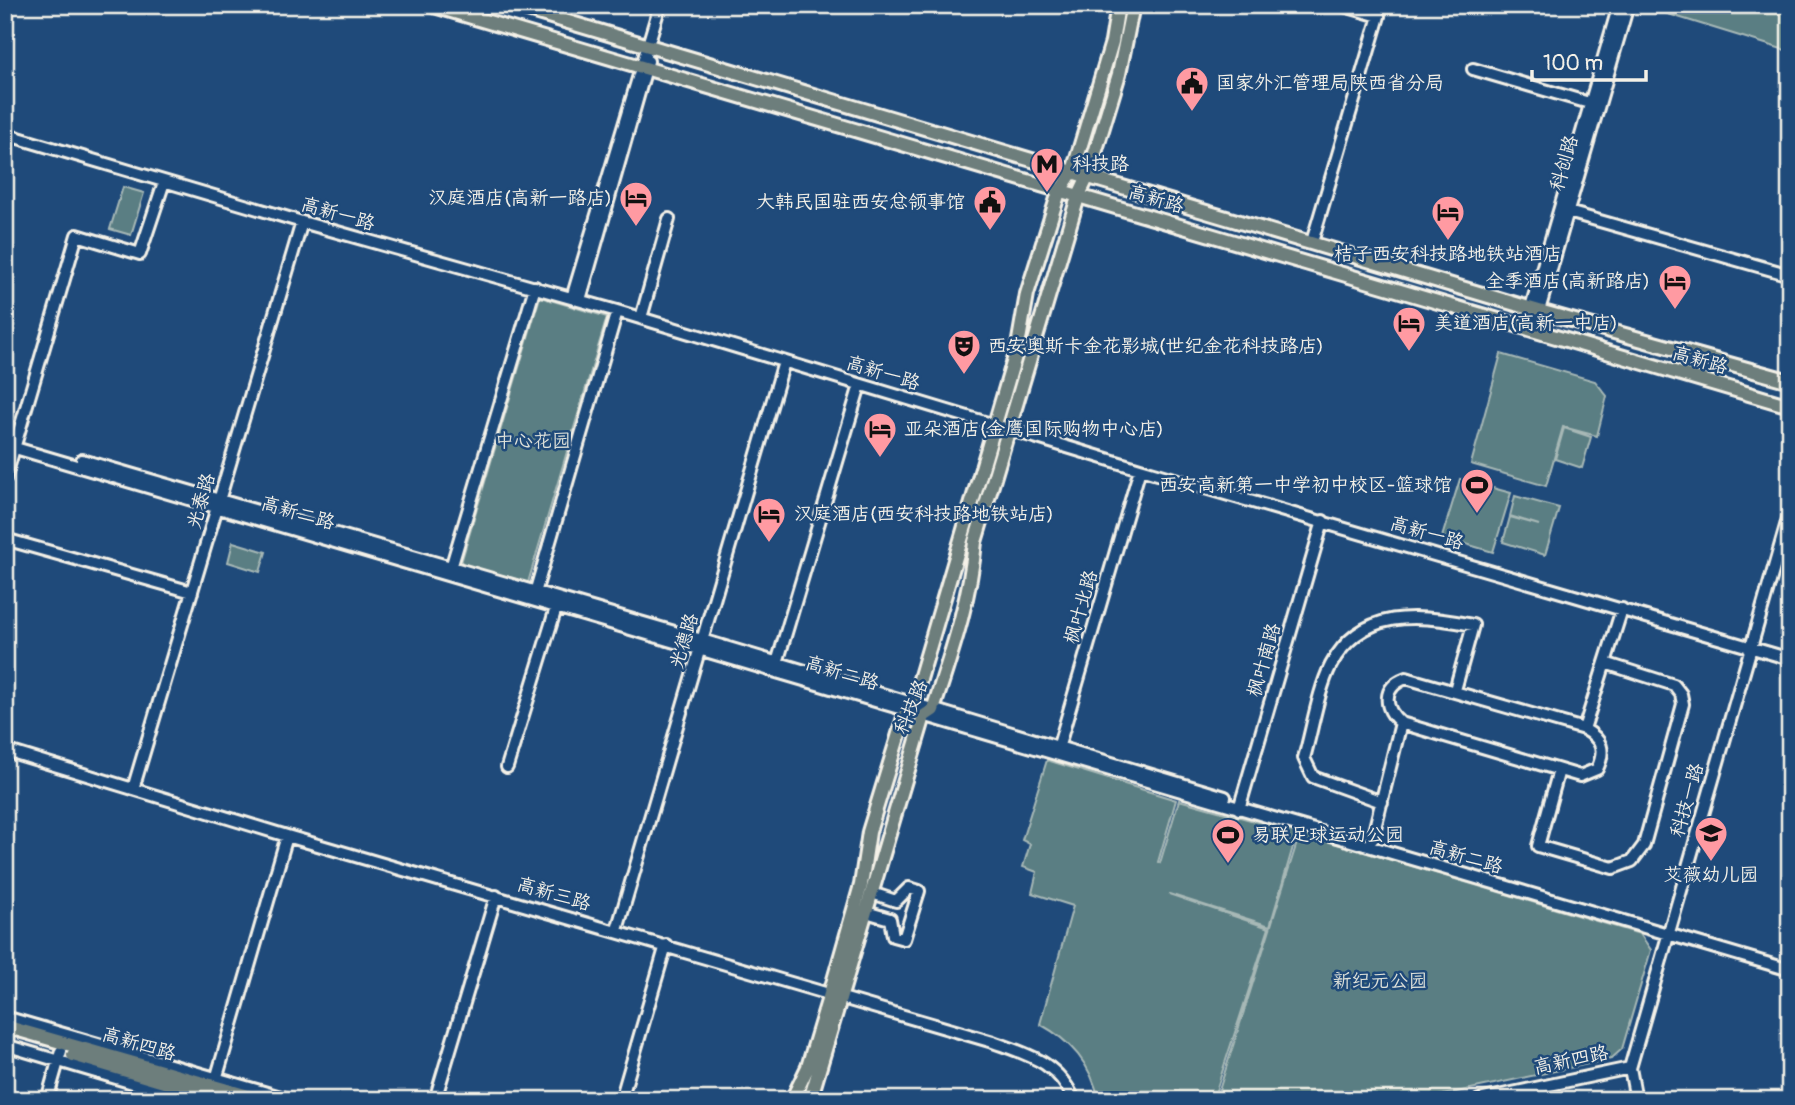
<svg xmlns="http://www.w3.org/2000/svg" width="1795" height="1105" font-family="Pangolin,'LXGW WenKai TC',sans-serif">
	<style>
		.green { fill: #5a7e83; stroke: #a7b8b6; stroke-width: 2 }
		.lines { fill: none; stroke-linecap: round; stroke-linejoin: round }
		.minor-casing { stroke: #f4f1e8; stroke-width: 16 }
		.major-casing { stroke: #f4f1e8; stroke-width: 18 }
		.minor { stroke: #1f4a7a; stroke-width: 10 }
		.major { stroke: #6d7e7c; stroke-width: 12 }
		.labels { text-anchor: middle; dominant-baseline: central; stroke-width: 5; stroke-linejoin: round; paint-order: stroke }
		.poi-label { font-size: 19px; fill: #f4f1e8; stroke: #1f4a7a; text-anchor: start }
		.street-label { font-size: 19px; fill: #f4f1e8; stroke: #1f4a7a }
		.park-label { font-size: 19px; fill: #dde0d9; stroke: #1f4a7a }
	</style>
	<rect width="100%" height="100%" fill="#1f4a7a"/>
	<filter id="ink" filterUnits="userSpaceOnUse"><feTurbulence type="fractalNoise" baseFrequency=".0143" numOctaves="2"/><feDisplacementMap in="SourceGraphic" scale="14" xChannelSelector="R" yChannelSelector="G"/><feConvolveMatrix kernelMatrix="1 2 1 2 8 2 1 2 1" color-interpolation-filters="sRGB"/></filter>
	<g filter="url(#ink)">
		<path class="green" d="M1639,5H1790V35L1785,50Z
			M123,187L144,193L131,235L110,229Z
			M540,297L607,317L527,586L460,566Z
			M1501,354L1595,381L1607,396L1597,436L1563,427L1546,486L1471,464Z
			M1564,428L1591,437L1582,468L1555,459Z
			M1460,479L1511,493L1493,552L1442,537Z
			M1515,496L1559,508L1545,555L1503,542L1510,517L1539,525L1510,516Z
			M233,542L266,552L260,572L228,562Z
			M1047,760L1176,800L1158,862L1160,863L1179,800L1297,833L1270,926L1169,894L1269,928L1213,1100H1099C1091,1064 1071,1041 1040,1024L1073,906L1032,893L1037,872L1023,867L1030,844L1022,840Z
			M1300,833L1640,934L1651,950L1622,1049L1611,1059L1419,1100H1216Z"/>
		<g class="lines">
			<defs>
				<path id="minor" d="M1473,69L1596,105
					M5,134L302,222L617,311L1140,469L1790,659
					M1568,212L1790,275
					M1312,242L1379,16L1341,5
					M572,298L660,5
					M580,300L648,61
					M641,318L669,219
					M1525,328L1619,5
					M1533,331L1628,5
					M5,445L1790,970
					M82,460L702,640L1225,797
					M5,479L77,235L140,254L164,182
					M5,539L192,592
					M451,568L535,287
					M535,593L617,311
					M777,663L860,385
					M1406,678L1584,729C1602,739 1606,750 1597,769L1580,776L1401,723C1383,708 1382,687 1406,678Z
					M1584,729L1622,609
					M5,750L287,836L993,1042C1029,1055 1058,1062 1074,1100
					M1057,752L1140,469
					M507,767L556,608
					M1559,770L1538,846L1613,868L1632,861L1644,845L1683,704L1681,694L1674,685L1605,663
					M133,789L302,222
					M1382,802L1313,777L1304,758C1312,731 1318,690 1331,665C1361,608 1419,614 1473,625L1455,690
					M1239,809L1323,521
					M1372,840L1401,723
					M866,912L890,919L893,936L904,939L919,891L909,888L896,901L872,893
					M617,930L784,362
					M5,1017L291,1100
					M5,1045L190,1100
					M215,1083L287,836
					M47,1100L61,1051
					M435,1100L496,896
					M621,1100L666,945
					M1479,1100L1630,1068
					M1636,1100L1630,1068L1790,512"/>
				<path id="major" d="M431,5L1790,406
					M511,5L1539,311L1790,381
					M5,1026L262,1100
					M73,1055L224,1100
					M792,1100L808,1067L830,994L861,885L869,832L906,711L913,703L1018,346L1027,294L1059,192L1073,171L1112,42L1118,5
					M810,1100L924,716L933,710C951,654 970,600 975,542L1078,197L1088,176L1119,74L1133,5"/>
			</defs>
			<use href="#minor" class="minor-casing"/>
			<use href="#major" class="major-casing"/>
			<use href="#minor" class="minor"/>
			<use href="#major" class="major"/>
		</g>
	</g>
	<defs>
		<symbol id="civic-pin" viewBox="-11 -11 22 30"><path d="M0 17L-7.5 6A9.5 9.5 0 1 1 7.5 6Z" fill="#ff9aa2" stroke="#1f4a7a"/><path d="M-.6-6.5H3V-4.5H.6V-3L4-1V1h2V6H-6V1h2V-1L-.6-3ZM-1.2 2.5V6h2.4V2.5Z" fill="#111"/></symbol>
		<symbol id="metro-pin" viewBox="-11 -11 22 30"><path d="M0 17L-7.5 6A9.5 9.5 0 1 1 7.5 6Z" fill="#ff9aa2" stroke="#1f4a7a"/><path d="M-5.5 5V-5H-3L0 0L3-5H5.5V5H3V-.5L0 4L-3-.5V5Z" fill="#111"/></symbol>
		<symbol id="hotel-pin" viewBox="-11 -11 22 30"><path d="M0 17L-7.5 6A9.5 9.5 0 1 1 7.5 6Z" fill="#ff9aa2" stroke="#1f4a7a"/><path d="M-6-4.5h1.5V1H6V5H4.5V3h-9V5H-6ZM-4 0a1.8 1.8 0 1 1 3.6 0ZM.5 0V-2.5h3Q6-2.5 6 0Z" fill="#111"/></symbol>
		<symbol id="theatre-pin" viewBox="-11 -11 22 30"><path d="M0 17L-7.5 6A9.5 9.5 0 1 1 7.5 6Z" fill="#ff9aa2" stroke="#1f4a7a"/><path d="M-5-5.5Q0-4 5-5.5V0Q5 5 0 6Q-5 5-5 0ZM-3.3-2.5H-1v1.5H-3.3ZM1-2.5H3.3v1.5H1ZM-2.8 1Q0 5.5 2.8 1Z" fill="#111"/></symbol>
		<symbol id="stadium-pin" viewBox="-11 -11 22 30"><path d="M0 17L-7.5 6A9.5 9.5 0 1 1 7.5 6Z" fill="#ff9aa2" stroke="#1f4a7a"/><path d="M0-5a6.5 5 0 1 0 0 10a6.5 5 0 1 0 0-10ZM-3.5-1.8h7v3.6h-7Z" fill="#111"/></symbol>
		<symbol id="school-pin" viewBox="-11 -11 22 30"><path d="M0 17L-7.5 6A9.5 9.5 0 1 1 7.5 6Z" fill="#ff9aa2" stroke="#1f4a7a"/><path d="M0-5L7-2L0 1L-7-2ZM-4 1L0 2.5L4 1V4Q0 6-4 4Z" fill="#111"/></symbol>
	</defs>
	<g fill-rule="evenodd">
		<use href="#civic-pin" x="1173" y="64" width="38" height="52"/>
		<use href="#metro-pin" x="1028" y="145" width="38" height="52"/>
		<use href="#hotel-pin" x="617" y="179" width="38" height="52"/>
		<use href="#civic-pin" x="971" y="183" width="38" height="52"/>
		<use href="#hotel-pin" x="1429" y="193" width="38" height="52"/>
		<use href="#hotel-pin" x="1656" y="262" width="38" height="52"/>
		<use href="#hotel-pin" x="1390" y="304" width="38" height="52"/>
		<use href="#theatre-pin" x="945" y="327" width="38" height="52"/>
		<use href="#hotel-pin" x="861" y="410" width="38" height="52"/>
		<use href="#stadium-pin" x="1458" y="466" width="38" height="52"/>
		<use href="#hotel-pin" x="750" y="495" width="38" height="52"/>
		<use href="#school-pin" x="1692" y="814" width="38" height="52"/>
		<use href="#stadium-pin" x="1209" y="816" width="38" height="52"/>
	</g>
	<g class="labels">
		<g class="poi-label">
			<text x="1216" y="83">国家外汇管理局陕西省分局</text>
			<text x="1072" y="164">科技路</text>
			<text x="612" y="198" text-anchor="end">汉庭酒店(高新一路店)</text>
			<text x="965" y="202" text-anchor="end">大韩民国驻西安总领事馆</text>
			<text x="1448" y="254" text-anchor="middle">桔子西安科技路地铁站酒店</text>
			<text x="1650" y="281" text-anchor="end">全季酒店(高新路店)</text>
			<text x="1434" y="323">美道酒店(高新一中店)</text>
			<text x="988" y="346">西安奥斯卡金花影城(世纪金花科技路店)</text>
			<text x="904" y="429">亚朵酒店(金鹰国际购物中心店)</text>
			<text x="1452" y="485" text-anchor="end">西安高新第一中学初中校区-篮球馆</text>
			<text x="794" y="514">汉庭酒店(西安科技路地铁站店)</text>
			<text x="1252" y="835">易联足球运动公园</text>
			<text x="1711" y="875" text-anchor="middle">艾薇幼儿园</text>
		</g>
		<g class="street-label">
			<text transform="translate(1564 163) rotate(-74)">科创路</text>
			<text transform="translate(1156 199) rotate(16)">高新路</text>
			<text transform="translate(338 214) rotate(16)">高新一路</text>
			<text transform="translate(1700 360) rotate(16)">高新路</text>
			<text transform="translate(883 373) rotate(17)">高新一路</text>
			<text transform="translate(201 501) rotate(-74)">光泰路</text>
			<text transform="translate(298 513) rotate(16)">高新二路</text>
			<text transform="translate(1427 533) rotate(16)">高新一路</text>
			<text transform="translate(1081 607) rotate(-74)">枫叶北路</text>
			<text transform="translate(684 641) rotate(-73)">光德路</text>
			<text transform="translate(1264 660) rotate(-74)">枫叶南路</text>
			<text transform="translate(842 673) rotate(17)">高新二路</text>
			<text transform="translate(911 707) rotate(-67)">科技路</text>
			<text transform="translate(1687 800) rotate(-74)">科技一路</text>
			<text transform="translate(1466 857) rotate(16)">高新二路</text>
			<text transform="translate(554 894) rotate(16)">高新三路</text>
			<text transform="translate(139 1044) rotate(16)">高新四路</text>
			<text transform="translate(1571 1060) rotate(-12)">高新四路</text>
		</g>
		<g class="park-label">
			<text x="533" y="441">中心花园</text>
			<text x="1380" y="981">新纪元公园</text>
		</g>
	</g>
	<rect width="1795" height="1105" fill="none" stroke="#1f4a7a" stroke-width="28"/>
	<rect x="14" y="14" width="1767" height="1077" fill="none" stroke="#f4f1e8" stroke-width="2.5" filter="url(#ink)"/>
	<path d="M1532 70v10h114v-10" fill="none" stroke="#f4f1e8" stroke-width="3.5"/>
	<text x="1543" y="70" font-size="21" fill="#f4f1e8" stroke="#1f4a7a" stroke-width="5" paint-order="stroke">100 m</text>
</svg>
